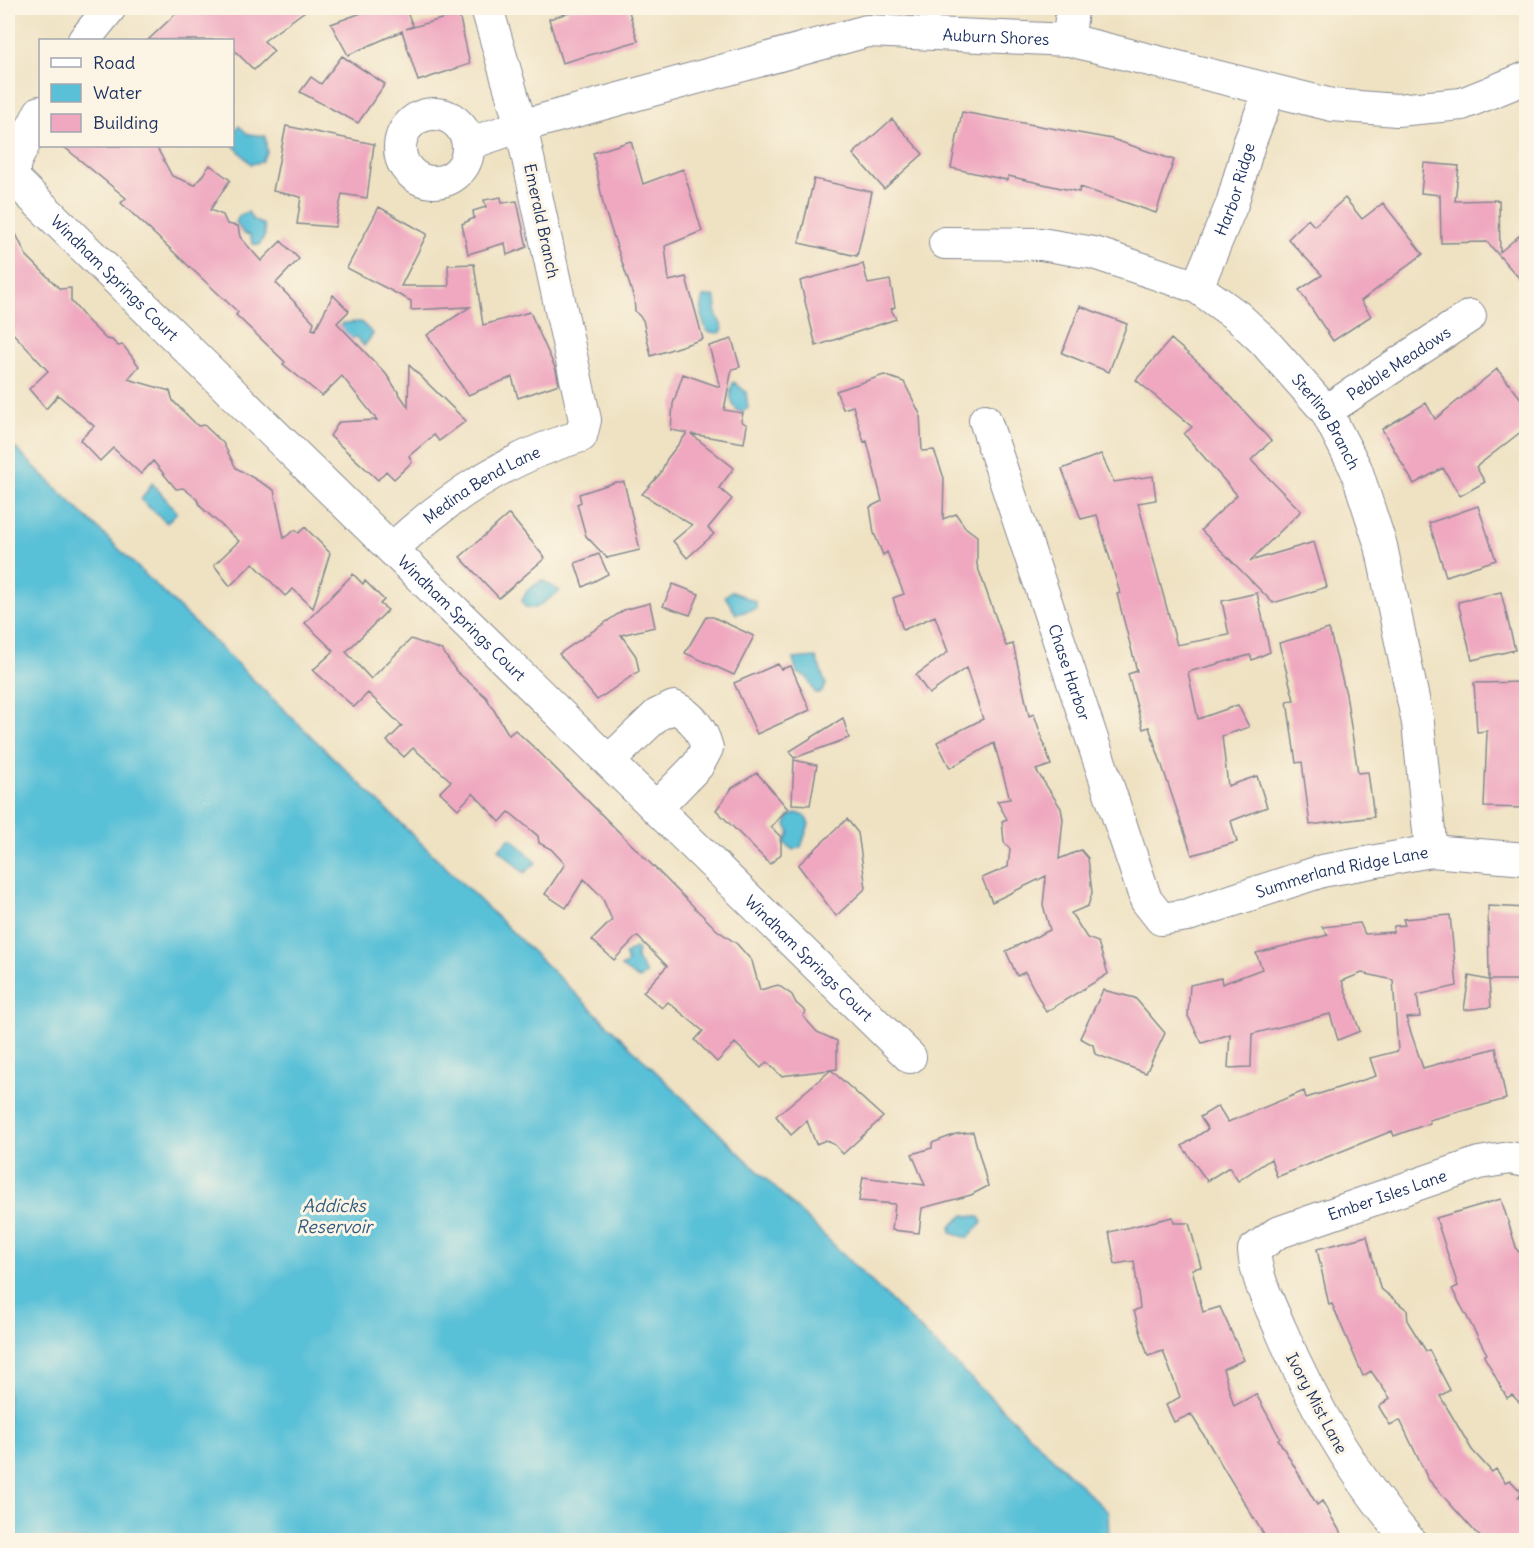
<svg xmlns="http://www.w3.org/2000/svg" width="1534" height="1548" font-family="Delius,sans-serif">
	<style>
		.water { fill: #59c0d7; stroke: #3a789a; stroke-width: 1.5 }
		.building { fill: #efa8c0 }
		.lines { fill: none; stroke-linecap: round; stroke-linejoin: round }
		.minor-casing { stroke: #858890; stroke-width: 34 }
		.minor { stroke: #fff; stroke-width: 32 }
		.labels { text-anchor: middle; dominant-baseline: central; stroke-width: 6; stroke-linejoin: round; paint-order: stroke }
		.street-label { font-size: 16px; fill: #1b2f5e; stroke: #fcf5e5 }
		.water-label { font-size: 18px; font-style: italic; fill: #2e5a82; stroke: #fcf5e5 }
	</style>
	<rect width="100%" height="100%" fill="#fcf5e5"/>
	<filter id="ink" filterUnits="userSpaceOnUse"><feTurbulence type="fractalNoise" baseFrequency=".0167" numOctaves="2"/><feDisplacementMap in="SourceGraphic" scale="12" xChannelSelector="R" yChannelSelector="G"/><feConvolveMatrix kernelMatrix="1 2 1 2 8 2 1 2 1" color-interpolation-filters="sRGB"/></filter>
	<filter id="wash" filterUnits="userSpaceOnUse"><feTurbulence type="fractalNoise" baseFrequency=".008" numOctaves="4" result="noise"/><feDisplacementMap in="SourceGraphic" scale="24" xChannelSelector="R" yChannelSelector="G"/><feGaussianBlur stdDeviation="1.35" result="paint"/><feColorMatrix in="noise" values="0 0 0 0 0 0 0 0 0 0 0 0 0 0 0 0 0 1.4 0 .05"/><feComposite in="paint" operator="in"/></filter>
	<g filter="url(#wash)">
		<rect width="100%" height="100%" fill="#efe2c3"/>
		<path class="water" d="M239,126L248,134L265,136L267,152L261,162L251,164L234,146L233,132Z
			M248,212L253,220L264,225L265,235L259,245L253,244L250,235L243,233L236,222L240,215Z
			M714,296L717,306L715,311L723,329L720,333L707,332L701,316L703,297Z
			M361,322L373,334L364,346L356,337L347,340L338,330L343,323Z
			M734,382L746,392L748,408L741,413C731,407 727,393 734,382Z
			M8,441L1108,1512L1109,1540H8Z
			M152,483L177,512L167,523L141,500Z
			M542,580L560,591L536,608L525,607L522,601L527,591Z
			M732,591L756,602V609L736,614L725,596Z
			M816,657L826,685L821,693H815L807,677L797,673L793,659Z
			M797,813L805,816L809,824L801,847L793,850L784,843L790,833L786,825L789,816Z
			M509,839H513L536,863L524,873L499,849Z
			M635,948L638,950L636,957L646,974L639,979L621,967L628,963L625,954Z
			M964,1215L980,1217L982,1223L968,1238L951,1233C949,1223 958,1222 964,1215Z"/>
		<g id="blocks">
			<path class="building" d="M182,8H309L264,41L274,51L254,70L232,48V40H148Z
				M375,8H405L413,26L406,29L459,14L470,64L418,81L402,31L348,55L331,24Z
				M567,8H628L638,41L562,63L549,19L568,13Z
				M342,56L385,84L358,123L300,92L311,77L321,84Z
				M962,112L1112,139L1174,160L1156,213L1080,187L1079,192L1008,176L1007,180L951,168Z
				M892,119L923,154L884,189L853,154Z
				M286,126L374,144L367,198L342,194L335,227L297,224L301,197L273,191Z
				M631,141L643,184L683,169L702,231L665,246L669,281L686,277L703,339L651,356L643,320L635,311L634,298L604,208L593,153Z
				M63,146H156L172,176L195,185L210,165L230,180L210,210L223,215L227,224L238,226L240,237L261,261L281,241L299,259L276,283L314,322L312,329L315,330L333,295L349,311L337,323L386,374L408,407L409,365L466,421L439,441L434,435L409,456L412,462L394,479L386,471L378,480L330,436L339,422L377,420L342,376L322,396L283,364L285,362L236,315L238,312L121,203L126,198Z
				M1424,163L1459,166L1455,201L1499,200L1500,252L1527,229V287L1487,242L1441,243L1440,195L1421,193Z
				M814,179L872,192L857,256L799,243Z
				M501,197L502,203L517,201L527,247L507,255L505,243L468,254L462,224L474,218L473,211L486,207L484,200Z
				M1345,198L1362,219L1383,203L1423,254L1361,301L1371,316L1333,341L1299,290L1322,275L1288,239L1308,219L1314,226Z
				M379,207L427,234L401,286H449L448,265L474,264L483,325L530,312L556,370L559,384L518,398L512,377L468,395L427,335L470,307L411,310V301L347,268Z
				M8,217L26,255L60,289L71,288V301L87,320L106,339L112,340L118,346L123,345L139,366L128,379L170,391L173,401L198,426L204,425L223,443L236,468L274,490L284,538L295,530L299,533L305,527L330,553L313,608L293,589L285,596L253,563L230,586L214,565L239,541L202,508L196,498L183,488L176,489L153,461L141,474L113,448L100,461L80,440L94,426L58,395L46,409L29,389L48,371L8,328Z
				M863,264L868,284L890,280L895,307L891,309L896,319L816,346L800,281Z
				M1080,306L1127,324L1109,372L1062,353Z
				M732,339L740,367L732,369L724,410L743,413L741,421L747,425L744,443L691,434L734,468L719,488L732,499L708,528L714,534L687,558L673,541L692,525L642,494L660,474L667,459L687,433L671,430L673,404L683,374L720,387L709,346Z
				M1171,339L1207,370L1271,441L1251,460L1301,511L1250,561L1314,542L1327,587L1273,603L1201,530L1237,495L1184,434L1192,427L1136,380Z
				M1497,369L1527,406V427L1476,467L1485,482L1460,496L1443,468L1414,484L1382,429L1426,403L1435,419Z
				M884,375L904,382L920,414L922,451L934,450L944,478L943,519L956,514L965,527L977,536V565L1006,646L1013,644L1029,716L1034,714L1051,765L1036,770L1061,808L1063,819L1059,859L1081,850L1088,858L1092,893L1088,906L1071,913L1087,938L1098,942L1108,974L1046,1012L1025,972L1017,976L1006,951L1050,930L1043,905L1046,876L992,902L982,878L1008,867L1010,849L1004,842L1002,821L1007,819L997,801L1010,799L994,743L950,768L937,742L983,719L966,668L929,694L916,675L948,652L935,616L903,630L893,598L904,594L887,552L883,555L874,533L870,507L882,501L867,441L864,442L853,406L843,409L836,391Z
				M1101,454L1114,482L1153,476L1156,500L1138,503L1177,645L1229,635L1222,601L1257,593L1270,652L1252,660L1250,655L1188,672L1198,719L1238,705L1249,727L1222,736L1228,786L1257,776L1267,807L1231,821L1237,842L1192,855L1149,727L1143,729L1128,674L1137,671L1117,594L1120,593L1097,515L1081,519L1062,469Z
				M616,482H624L640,550L607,558L586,536L577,504L581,502L579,494Z
				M1478,506L1496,560L1446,576L1429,523Z
				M509,514L545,558L499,598L460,557Z
				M599,554L608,574L583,587L575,563Z
				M353,574L363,584L365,581L384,600L380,604L388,610L346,652L371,679L411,639L442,650L456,671L486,697L509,735L515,730L540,753L717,930L737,944L752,961L760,990L778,985L792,995L796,1003L806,1012L803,1016L817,1032L837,1041V1069L781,1076L767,1062L761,1068L735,1043L717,1062L695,1040L703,1031L668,1002L662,1008L643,992L667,966L637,936L614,960L592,940L612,920L602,897L584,879L566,908L545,894L565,864L551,849L539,843L538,836L509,812L500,822L473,793L458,809L440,792L451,781L413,748L404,757L387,741L402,726L368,693L354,707L313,670L334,651L305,623Z
				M673,584L699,594L690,615L663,606Z
				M1501,592L1515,650L1472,660L1458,602Z
				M650,603L655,627L621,635L636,656L639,671L597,700L559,654L624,610Z
				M706,617H713L754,636L734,675L685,653Z
				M1329,629L1346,694L1358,773L1368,772L1374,817L1310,825L1302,762L1296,763L1287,701L1294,700L1279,643Z
				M778,664L781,669L791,666L810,710L757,734L734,683Z
				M1527,682V808L1484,807L1487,731L1477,732L1474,683Z
				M843,718L849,738L794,758L790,751Z
				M794,760L817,765L810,805L792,804Z
				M757,773L788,809L771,827L781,837V854L770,864L716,810L732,788Z
				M847,819L858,833L866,888L836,916L798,865Z
				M1488,906L1527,908V980H1489Z
				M1450,915L1457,986L1417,995L1420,1017L1406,1018L1423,1068L1496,1048L1506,1099L1429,1120L1430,1123L1394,1136L1392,1131L1277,1177L1271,1159L1238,1181L1229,1167L1207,1181L1182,1146L1208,1129L1200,1117L1218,1106L1228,1122L1304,1091L1306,1098L1376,1076L1370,1058L1398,1051L1393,980L1362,973L1342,981L1360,1031L1338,1040L1330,1014L1252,1034L1251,1067L1228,1068L1230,1034L1202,1043L1188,1016L1190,985L1221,978L1222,984L1262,969L1256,953L1328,935L1322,927L1360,923L1365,934L1393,932L1394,926L1405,925L1403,919Z
				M1469,976L1489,980L1491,1007L1464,1010Z
				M1103,990L1135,998L1165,1033L1146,1073L1095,1054L1093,1045L1080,1038Z
				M831,1070L883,1117L843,1154L835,1145L826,1140L816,1144L807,1121L791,1135L776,1116Z
				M973,1132L988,1186L971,1195L922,1208L919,1233L892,1230L895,1204L859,1201L863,1177L925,1185L912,1154L932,1148V1143L956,1134Z
				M1501,1199L1517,1250L1526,1258L1522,1275L1527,1302V1410L1512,1395L1507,1398L1484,1356L1487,1354L1452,1289L1458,1286L1436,1218Z
				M1173,1217L1174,1223H1189L1201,1267L1192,1269L1203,1312L1220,1307L1244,1360L1223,1369L1234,1406L1256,1394L1280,1438L1278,1439L1317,1505L1322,1501L1345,1540H1267L1191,1414L1174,1422L1166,1405L1180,1397L1163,1351L1148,1356L1134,1311L1140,1308L1134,1261L1115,1264L1109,1232Z
				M1367,1236L1380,1288L1407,1310L1408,1322L1426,1351L1429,1350L1450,1390L1440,1396L1472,1450L1492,1472L1496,1469L1505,1482L1510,1480L1522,1493L1518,1497L1527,1505V1540H1485L1477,1534L1428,1479L1400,1420L1390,1425L1379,1407L1390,1398L1371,1371L1363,1376L1332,1304L1329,1305L1317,1249Z"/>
		</g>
	</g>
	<g filter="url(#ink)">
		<use href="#blocks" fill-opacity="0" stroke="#858890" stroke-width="1.5"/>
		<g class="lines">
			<defs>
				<g id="minor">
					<path d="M84,40L110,8"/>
					<path d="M1069,40L1072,8"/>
					<circle cx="434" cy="148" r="34"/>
					<path id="s1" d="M468,144L521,126L867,31L1069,40L1332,105L1397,110L1462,104L1526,78"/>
					<path id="s2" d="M14,179L910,1057"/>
					<path d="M14,179V164L40,112"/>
					<path id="s3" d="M945,243L1041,244L1094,253L1197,287L1237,316L1263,340L1326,411L1356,469L1381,546L1418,723L1431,851"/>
					<path id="s4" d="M1197,287L1232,204L1249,144L1270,90"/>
					<path id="s5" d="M1326,411L1470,316"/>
					<path id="s6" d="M985,420L1146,900L1161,919L1188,915L1322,871L1431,851L1526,859"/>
					<path id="s7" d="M392,549C448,497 508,457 581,436L585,420L521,126L487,8"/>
					<path d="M609,761L657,715L674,707C692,716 702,729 707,748L698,765L656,808"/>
					<path id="s8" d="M1409,1540C1354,1477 1313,1406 1280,1328C1269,1303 1256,1278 1254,1250L1277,1233L1479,1163L1510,1158L1526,1161"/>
				</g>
			</defs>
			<use href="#minor" class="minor-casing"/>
			<use href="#minor" class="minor"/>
		</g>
	</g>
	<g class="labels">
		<g class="street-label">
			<text stroke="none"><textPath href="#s1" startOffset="544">Auburn Shores</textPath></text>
			<text stroke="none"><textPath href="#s4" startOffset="105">Harbor Ridge</textPath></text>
			<text transform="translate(542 221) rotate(78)">Emerald Branch</text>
			<text stroke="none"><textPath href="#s2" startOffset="141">Windham Springs Court</textPath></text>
			<text stroke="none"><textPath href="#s5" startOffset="87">Pebble Meadows</textPath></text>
			<text stroke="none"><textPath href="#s3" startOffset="447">Sterling Branch</textPath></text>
			<text stroke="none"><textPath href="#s7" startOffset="111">Medina Bend Lane</textPath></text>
			<text stroke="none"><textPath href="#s2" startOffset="627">Windham Springs Court</textPath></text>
			<text stroke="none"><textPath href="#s6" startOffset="266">Chase Harbor</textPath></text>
			<text stroke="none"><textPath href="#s6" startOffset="718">Summerland Ridge Lane</textPath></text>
			<text stroke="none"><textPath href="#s2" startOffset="1113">Windham Springs Court</textPath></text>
			<text stroke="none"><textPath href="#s8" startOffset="477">Ember Isles Lane</textPath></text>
			<text transform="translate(1317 1403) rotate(62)">Ivory Mist Lane</text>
		</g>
		<g class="water-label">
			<text x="334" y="1205">Addicks<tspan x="334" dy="21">Reservoir</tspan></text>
		</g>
	</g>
	<rect width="1534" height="1548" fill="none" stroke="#fcf5e5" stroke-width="30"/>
	<rect x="39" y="39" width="195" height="108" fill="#fcf5e5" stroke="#a2a6af" stroke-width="1.5"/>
	<rect x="51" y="58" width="30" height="9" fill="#ffffff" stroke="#a2a6af" stroke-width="1.5"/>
	<text x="93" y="69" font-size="18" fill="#1b2f5e">Road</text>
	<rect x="51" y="84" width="30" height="18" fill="#59c0d7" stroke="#a2a6af" stroke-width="1.5"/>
	<text x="93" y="99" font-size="18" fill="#1b2f5e">Water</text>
	<rect x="51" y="114" width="30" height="18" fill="#efa8c0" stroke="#a2a6af" stroke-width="1.5"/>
	<text x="93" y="129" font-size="18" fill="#1b2f5e">Building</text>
</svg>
